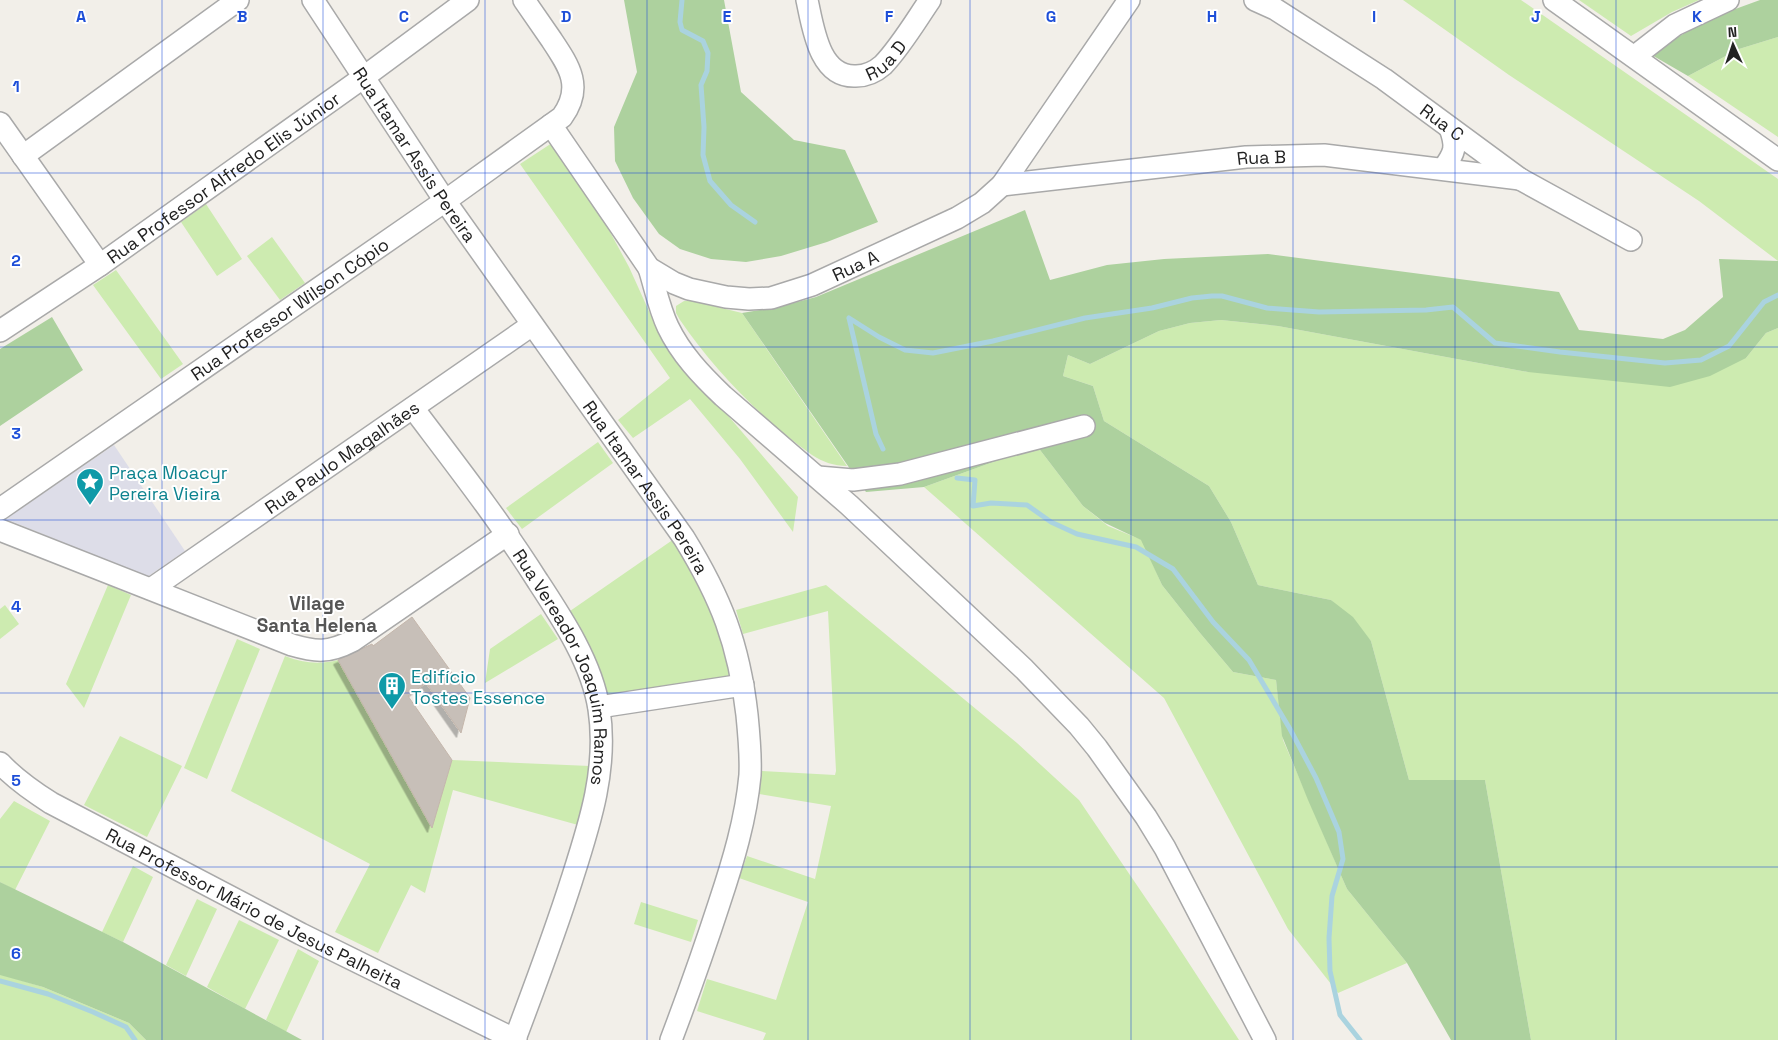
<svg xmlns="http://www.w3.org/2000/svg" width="1778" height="1040" font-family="'Space Grotesk',sans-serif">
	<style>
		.grass { fill: #cdebb0 }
		.forest { fill: #add19e }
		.plaza { fill: #dddde8 }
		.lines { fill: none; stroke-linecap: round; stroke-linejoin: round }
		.stream { stroke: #aad3df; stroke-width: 5 }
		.building { fill: #c7bfb8; stroke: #c4b6ab; filter: url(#shadow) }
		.minor-casing { stroke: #a9a9a9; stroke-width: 24 }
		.minor { stroke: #fff; stroke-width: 21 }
		.grid { fill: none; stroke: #1d4ed8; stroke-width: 1; stroke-opacity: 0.55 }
		.labels { text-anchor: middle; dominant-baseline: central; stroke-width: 4; stroke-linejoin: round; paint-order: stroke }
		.street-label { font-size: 18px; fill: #222; stroke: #fff }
		.culture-label { font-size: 18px; fill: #0d838f; stroke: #fff; text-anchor: start }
		.neighbourhood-label { font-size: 19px; font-weight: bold; fill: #555; stroke: #fff }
		.grid-label { font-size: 16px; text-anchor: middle; font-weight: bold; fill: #1d4ed8; stroke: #fff; stroke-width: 4; stroke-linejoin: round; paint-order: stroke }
	</style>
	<defs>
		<filter id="shadow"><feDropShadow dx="-4.5" dy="4.5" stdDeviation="0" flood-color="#0004"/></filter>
	</defs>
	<rect width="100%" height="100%" fill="#f2efe9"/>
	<path class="grass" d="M1403,0H1521L1778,179V261L1699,201L1509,75Z
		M1579,0H1699L1672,12L1631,36Z
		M1778,37V137L1688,76L1739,49Z
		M552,143L603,219L629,267L658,331L666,344L693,379L724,411L798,497L793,532L740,459L690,399L633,438L618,420L670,378L520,164Z
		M206,204L242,259L217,276L181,222Z
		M272,237L305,283L280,300L247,256Z
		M116,270L183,364L161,379L93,285Z
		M684,301H693L742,313L847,466C834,466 823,462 812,455C763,420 714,370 680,320L676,313V306Z
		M1221,320L1278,326L1528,372L1746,358L1766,333L1778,328V1040H1531L1485,780H1409L1371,641L1331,600L1258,585L1231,522L1209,486L1104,421L1093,386L1063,376L1068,355L1090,364L1159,331L1190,323Z
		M598,442L613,463L522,529L506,508Z
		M1037,446L1083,506L1108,526L1142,540L1162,585L1200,633L1233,672L1276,680L1283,740L1347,889L1407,963L1338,993L1288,929L1164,698L924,487Z
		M674,539L712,608L735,677L606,698L578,626L570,611Z
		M108,585L131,595L84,708L66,684Z
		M826,585L1017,743L1079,800L1166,928L1239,1040H763L766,1033L697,1011L707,979L776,1000L808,902L739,878L747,856L815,879L831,806L759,794L762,771L835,775L836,771L828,611L743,634L736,610Z
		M5,605L19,624L0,639V609Z
		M541,614L558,639L485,683L490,649Z
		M237,639L260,649L207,779L184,768Z
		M285,656C303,663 319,665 338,660L432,827L452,760L590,766L586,797L578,825L453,790L425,893L411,885L378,953L335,932L370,864L231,791Z
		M120,736L182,766L147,837L84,805Z
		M14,801L50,821L15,890L0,882V819Z
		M133,866L153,877L123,942L102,932Z
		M197,899L217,909L186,976L166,965Z
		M641,902L698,920L691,942L634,924Z
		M239,920L279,940L245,1009L207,987Z
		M298,949L319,961L286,1032L266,1020Z
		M0,974L43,987L129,1023L146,1040H0Z"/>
	<path class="forest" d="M624,0H724L741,92L794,140L845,150L878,222L827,242L781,256L746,262L711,259L680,249L659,234L633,198L615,161L614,127L637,72Z
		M1760,0H1778V37L1739,49L1688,76L1650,54L1708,19Z
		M1025,210L1050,280L1107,265L1164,259L1268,254L1559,292L1579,330L1663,339L1685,330L1723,297L1719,259L1778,261V328L1766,333L1746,358L1710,376L1670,387L1528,372L1278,326L1221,320L1190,323L1159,331L1090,364L1068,355L1063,376L1093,386L1104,421L1209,486L1231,522L1258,585L1331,600L1353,617L1371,641L1409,780H1485L1531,1040H1451L1407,963L1347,889L1308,800L1282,736L1276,680L1233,672L1200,633L1162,585L1141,540L1105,523L1083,506L1037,446L924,487L866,492L742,313L782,306L816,297Z
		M52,317L83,370L0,426V349Z
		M0,882L123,942L302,1040H146L129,1023L43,987L0,975Z"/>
	<path class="plaza" d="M114,445L185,551L147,577L6,519Z"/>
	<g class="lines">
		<path class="stream" d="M682,0L680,22L682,30L703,41L708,53L707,71L701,85L704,127L703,155L710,181L731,205L755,222
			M849,318L879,337L905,350L933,353L993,341L1085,318L1152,308L1192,298L1212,296H1222L1267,308L1319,312L1426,310L1453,307L1495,343L1560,352L1665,363L1701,360L1729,346L1764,302L1778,295
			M849,318L876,434L883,449
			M957,478L975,480L973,506L991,503L1027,505L1051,522L1077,534L1136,547L1173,569L1213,622L1249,660L1290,729L1316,778L1339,832L1343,859L1332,896L1329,938L1330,971L1340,1015L1360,1040
			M0,981L48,994L93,1012L126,1027L135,1040"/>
	</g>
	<path class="building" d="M412,617L470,698L461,733L426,683L408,696L452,760L432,828L338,660L372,644L373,646Z"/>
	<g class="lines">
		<defs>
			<g id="minor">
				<path id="s1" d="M313,0L445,201L684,538C721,598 739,644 747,715C749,735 751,755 750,775C746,819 733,862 719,904C704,950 688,995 671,1040"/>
				<path id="s2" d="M807,0C813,27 819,78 856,76C866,76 875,72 883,65C901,46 915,22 930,0"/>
				<path id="s3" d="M1255,0L1275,9L1384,79L1520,179L1631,240"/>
				<path d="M1554,0L1778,160"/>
				<path d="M1635,56L1675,25L1728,0"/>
				<path d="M0,123L100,265"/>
				<path id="s4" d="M551,125L649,268L674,283L689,289L726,297L749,299L771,298L812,285L957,218L982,203L1002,185L1129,0"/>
				<path d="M23,156L238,0"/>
				<path d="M1443,169C1455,153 1457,147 1450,128"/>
				<path id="s5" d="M1002,185L1246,157L1324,155L1520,179"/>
				<path d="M649,268C655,287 659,308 668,327C681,354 701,375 723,396L849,505L1024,669L1079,726L1097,748L1146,817L1165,848L1265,1040"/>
				<path id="s6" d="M0,331L100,265L364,77L468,0"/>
				<path id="s7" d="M413,408C456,465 499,520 537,580C562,618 592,663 599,709C608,768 590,823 572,879C555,933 535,986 515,1039"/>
				<path d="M818,477L853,480L900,474L1084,426"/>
				<path id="s8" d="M0,509L445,201L562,117C584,87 569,66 551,39C542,26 533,13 524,0"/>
				<path d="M0,530L292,645C316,652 329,653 352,641L508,534"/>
				<path id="s9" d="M151,589L532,325"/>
				<path d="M599,707L743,685"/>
				<path id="s10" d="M0,763C15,779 32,791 51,803L301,934L516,1040"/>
			</g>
		</defs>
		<use href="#minor" class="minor-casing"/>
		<use href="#minor" class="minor"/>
	</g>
	<path class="grid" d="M162,0V1040M323,0V1040M485,0V1040M647,0V1040M808,0V1040M970,0V1040M1131,0V1040M1293,0V1040M1455,0V1040M1616,0V1040M0,173H1778M0,347H1778M0,520H1778M0,693H1778M0,867H1778"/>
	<defs>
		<symbol id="sight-pin" viewBox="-11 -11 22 30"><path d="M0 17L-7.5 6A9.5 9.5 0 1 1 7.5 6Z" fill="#0f9aa8" stroke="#fff"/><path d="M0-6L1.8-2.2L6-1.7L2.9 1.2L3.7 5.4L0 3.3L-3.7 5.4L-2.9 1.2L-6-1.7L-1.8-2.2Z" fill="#fff"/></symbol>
		<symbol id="building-pin" viewBox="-11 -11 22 30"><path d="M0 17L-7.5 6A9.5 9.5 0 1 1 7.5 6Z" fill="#0f9aa8" stroke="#fff"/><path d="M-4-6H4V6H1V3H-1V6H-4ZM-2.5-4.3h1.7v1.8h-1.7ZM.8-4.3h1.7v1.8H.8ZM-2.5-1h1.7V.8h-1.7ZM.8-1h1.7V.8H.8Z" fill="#fff"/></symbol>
	</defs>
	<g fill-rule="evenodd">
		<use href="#sight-pin" x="74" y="466" width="32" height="43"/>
		<use href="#building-pin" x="376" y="670" width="32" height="43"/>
	</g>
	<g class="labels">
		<g class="street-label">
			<text stroke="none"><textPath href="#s2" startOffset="134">Rua D</textPath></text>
			<text stroke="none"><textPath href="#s3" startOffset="224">Rua C</textPath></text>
			<text stroke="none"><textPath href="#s1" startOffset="185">Rua Itamar Assis Pereira</textPath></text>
			<text stroke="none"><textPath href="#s5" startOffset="261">Rua B</textPath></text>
			<text stroke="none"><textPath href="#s6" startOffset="271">Rua Professor Alfredo Elis Júnior</textPath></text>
			<text stroke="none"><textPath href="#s4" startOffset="392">Rua A</textPath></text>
			<text stroke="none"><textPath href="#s8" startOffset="352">Rua Professor Wilson Cópio</textPath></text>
			<text stroke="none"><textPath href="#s9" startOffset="232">Rua Paulo Magalhães</textPath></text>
			<text stroke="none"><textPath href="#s1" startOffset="590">Rua Itamar Assis Pereira</textPath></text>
			<text stroke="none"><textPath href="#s7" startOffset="305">Rua Vereador Joaquim Ramos</textPath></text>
			<text stroke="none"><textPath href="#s10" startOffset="294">Rua Professor Mário de Jesus Palheita</textPath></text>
		</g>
		<g class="culture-label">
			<text x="109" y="472">Praça Moacyr<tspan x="109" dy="21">Pereira Vieira</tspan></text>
			<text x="411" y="676">Edifício<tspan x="411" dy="21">Tostes Essence</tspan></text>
		</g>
		<g class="neighbourhood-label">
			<text x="317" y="603">Vilage<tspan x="317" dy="22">Santa Helena</tspan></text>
		</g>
	</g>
	<g class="grid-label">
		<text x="81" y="22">A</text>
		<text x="242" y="22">B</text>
		<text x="404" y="22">C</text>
		<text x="566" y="22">D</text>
		<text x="727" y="22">E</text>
		<text x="889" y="22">F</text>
		<text x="1051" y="22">G</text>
		<text x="1212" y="22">H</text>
		<text x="1374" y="22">I</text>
		<text x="1536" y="22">J</text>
		<text x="1697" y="22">K</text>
		<text x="16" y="92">1</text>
		<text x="16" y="266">2</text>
		<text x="16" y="439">3</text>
		<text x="16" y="612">4</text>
		<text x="16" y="786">5</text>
		<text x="16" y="959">6</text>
	</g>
	<g transform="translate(1733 45) rotate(357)" stroke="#ffffff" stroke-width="4" paint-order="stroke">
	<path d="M0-4L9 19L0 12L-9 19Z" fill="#222222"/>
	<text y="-8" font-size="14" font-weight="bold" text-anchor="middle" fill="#222222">N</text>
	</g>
</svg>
